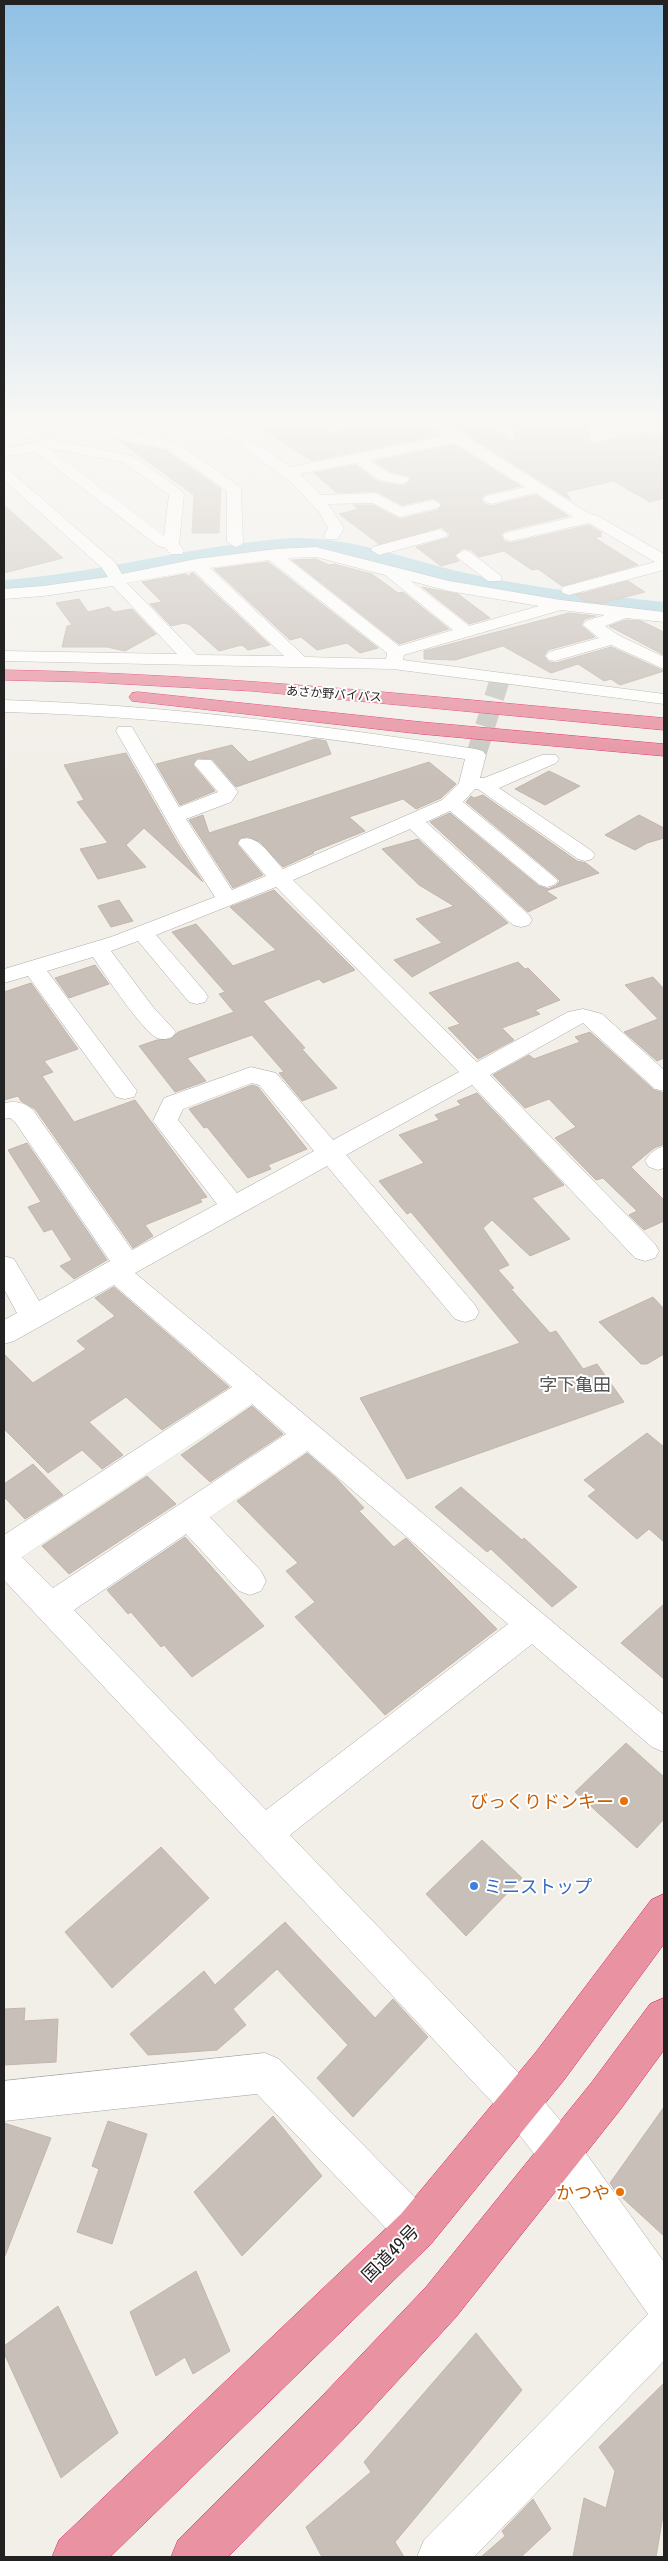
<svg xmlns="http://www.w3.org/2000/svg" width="668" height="2561" font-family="'Roboto Condensed','Noto Sans JP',sans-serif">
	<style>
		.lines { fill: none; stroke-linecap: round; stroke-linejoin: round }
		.river { fill: #aad3df; fill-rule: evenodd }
		.building { fill: #c7bfb8; stroke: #c4b6ab }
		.minor-tunnel { stroke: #c8c6c1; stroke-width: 20; stroke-dasharray: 20 10; stroke-linecap: butt }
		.minor-casing { stroke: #a9a9a9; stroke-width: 1 }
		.highway-casing { stroke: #dc2a67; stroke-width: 1 }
		.minor { fill: #fff; fill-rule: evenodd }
		.highway { fill: #e892a2; fill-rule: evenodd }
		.food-dot { fill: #e8710a; stroke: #fff; stroke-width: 2 }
		.shop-dot { fill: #3f7fe0; stroke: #fff; stroke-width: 2 }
		.labels { text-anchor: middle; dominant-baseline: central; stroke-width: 4; stroke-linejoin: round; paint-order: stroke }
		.far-street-label { font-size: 12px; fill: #222; stroke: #fff }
		.quarter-label { font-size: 18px; fill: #555; stroke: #fff }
		.near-food-label { font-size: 18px; fill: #c56008; stroke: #fff; text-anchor: end }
		.near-shop-label { font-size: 18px; fill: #366cbe; stroke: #fff; text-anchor: start }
		.near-street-label { font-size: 18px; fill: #222; stroke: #fff }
	</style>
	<rect width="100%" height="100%" fill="#f2efe9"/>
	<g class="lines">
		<path class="river" d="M294,538C350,537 403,558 457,571C525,587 595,595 664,602V618C594,614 523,603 455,587C407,576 360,557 311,554C284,553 255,557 228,561C153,572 80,593 4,596V580C102,573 196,544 294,538Z"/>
	</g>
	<path class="building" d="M309,420H315L329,432L335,434L342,430L395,420H420L440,435L312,461L262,428Z
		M443,420H478L514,441V420H588L590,444L643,432L650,436L664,432V498L650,502L613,481L566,492L571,500Z
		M118,440L165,450L221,489L219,533H192L194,495Z
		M455,445L520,486L486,494L481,499L485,504L491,506L536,495L568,516L505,531L501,535L504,541L511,543L589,525L602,533L599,534L602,536L595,538L638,565L562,586L538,569L532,570L504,551L479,557L471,550L463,548L454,555L459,561L441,566L416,547L448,538L450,534L441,527L379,544L339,514L359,509L353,505H373L400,519L438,510L442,503L433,498L402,505L376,491L337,493L314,473L356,465L378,482L403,486L411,480L409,476L389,471L375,461Z
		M4,505L63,558L4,573Z
		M316,559L329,565L334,564L372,574L398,593L403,592L449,629L399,644L292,560Z
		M268,562L378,648L360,653L347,643L317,650L301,637L290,640L214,569Z
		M193,573L270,645L248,650L242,645L219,651L190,625L184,623L171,626L150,604L162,602L142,582L186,574L190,577V574Z
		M628,581L645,592L602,603L584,601L576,595Z
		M422,587L458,594L490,618L469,624Z
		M79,599L88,612L109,607L114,612L132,609L156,634L125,651L107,647H62L67,626L72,625L56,603Z
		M569,613L596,616L585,619L581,625L595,637L548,650L544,656L549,662L556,663L611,647L664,671L620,685L611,679L604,681L578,664L551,673L503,646L455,660L424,659V651Z
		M626,620L641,621L664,632V655L609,626Z
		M315,739L326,741L331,754L236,787L212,759L197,758L193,765L215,791L180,805L156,764L232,745L249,762Z
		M126,753L178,844L203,882L144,828L126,845L146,867L98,879L80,849L108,843L77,802L84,800L64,765Z
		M429,762L456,784L441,798L416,809L403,799L349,817L365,831L312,852L314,853L283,867L260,842L248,837L240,838L237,844L263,875L233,888L189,820L203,815L209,833Z
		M549,771L580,786L545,805L515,789Z
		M483,795L577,861L586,863L599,873L546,891L557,898L528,912L430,822L450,813L539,886L548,889L555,886L560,881L555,876L466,802L471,796L474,798Z
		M639,815L664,828V838L647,843L635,850L605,835Z
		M418,839L508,923L412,977L394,960L442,943L416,919L454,906L419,885L382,849Z
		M274,890L355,970L323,983L319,979L263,1001L305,1048L302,1049L337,1088L302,1101L279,1073L284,1072L252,1035L187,1058L206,1081L175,1092L139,1046L157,1040L171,1039L178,1032L234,1012L219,994L225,992L172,932L196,924L233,966L276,950L230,907Z
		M119,900L133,921L111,927L98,906Z
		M518,962L525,969L528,968L560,1000L535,1010L540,1014L502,1028L514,1040L478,1059L448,1028L460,1024L429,993Z
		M95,965L109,984L69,998L55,978Z
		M653,977L664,989V1058L657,1061L624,1032L658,1019L625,985Z
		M31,983L78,1049L44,1061L53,1072L42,1076L74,1122L135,1100L207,1197L200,1199L202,1202L145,1225L153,1236L133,1248L35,1109L21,1101L18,1096L4,1100V992Z
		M590,1032L654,1090L664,1093V1144L654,1148L631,1167L664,1200V1221L644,1230L629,1215L637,1211L603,1178L596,1180L555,1138L576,1127L549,1099L525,1108L493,1075L529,1055L534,1059L580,1042L575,1037Z
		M252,1085L258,1087L307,1149L268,1165L271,1169L248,1178L207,1127L204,1128L189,1109Z
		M477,1093L564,1185L532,1198L570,1239L530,1256L492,1220L483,1228L509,1265L498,1270L514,1288L511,1289L550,1333L556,1331L583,1369L597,1364L624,1402L407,1479L360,1398L520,1343L411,1212L407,1214L379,1181L424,1163L399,1135L439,1120L435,1115L461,1105L457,1101Z
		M27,1143L107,1260L74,1279L60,1266L72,1260L52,1229L44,1232L28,1207L41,1202L8,1150Z
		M114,1287L229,1387L162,1430L126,1397L89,1422L123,1455L102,1469L82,1450L48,1473L4,1429V1354L33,1383L86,1349L77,1341L115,1316L95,1298Z
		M653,1297L664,1309V1354L647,1364H641L599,1322Z
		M252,1406L283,1434L210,1482L181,1455Z
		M647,1433L664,1447V1542L649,1529L637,1539L588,1496L596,1490L584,1480Z
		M307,1453L336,1478L364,1508L359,1511L394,1547L406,1538L497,1629L385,1715L295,1617L315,1602L286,1571L298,1563L237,1501Z
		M33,1464L63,1495L25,1519L4,1497V1484Z
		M147,1476L176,1504L69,1574L42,1546Z
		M461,1487L522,1540L524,1538L577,1587L552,1607L491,1549L487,1552L435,1507Z
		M185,1537L264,1626L192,1677L164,1645L161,1647L131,1612L128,1614L107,1590Z
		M664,1604V1679L621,1643Z
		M626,1743L664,1777V1819L637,1848L575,1792Z
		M482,1840L522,1878L466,1936L426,1894Z
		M161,1847L209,1898L112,1988L65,1932Z
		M285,1922L375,2018L393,1999L428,2037L353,2117L317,2078L348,2045L277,1969L233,2009L246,2025L217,2050L148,2055L130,2034L204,1971L215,1985Z
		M25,2008L24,2021L58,2019L56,2062L4,2065V2009Z
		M664,2107V2236L616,2192L610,2183Z
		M273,2116L322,2176L242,2256L194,2192Z
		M108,2121L147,2134L112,2244L77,2232L99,2169L92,2166Z
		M4,2123L51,2138L5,2256H4Z
		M196,2271L230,2351L193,2374L185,2357L156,2376L130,2312Z
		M58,2306L118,2433L61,2478L4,2353V2346Z
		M476,2333L522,2390L395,2542L404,2557H322L306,2527L371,2472L364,2462Z
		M664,2383V2510L656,2557H573L584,2498L606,2508L615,2471L599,2447Z
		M533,2499L551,2529L521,2557H481L505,2536L502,2531Z"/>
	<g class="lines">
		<path class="minor-tunnel" d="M476,755L501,676"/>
		<defs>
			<path id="minor" d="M4,420H17L33,434L31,437H21L4,423Z
				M74,420H84L90,424L176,442L239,486L241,489L243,542L241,545L235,547L227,542V491L166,448L81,430L72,423Z
				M205,420H221L291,467L445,436L422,420H439L590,514L598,516L664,554V570L569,595L563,593L561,590L563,587L655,562L589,523L511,541L505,539L503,536L505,533L573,517L536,493L491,504L486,502L483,499L486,496L525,487L455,443L370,460L388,473L407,477L409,480L402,484L379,480L356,463L300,474L321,495L376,493L402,507L433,500L441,505L438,508L400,517L373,503L328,504L344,528L338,539H326L324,536L328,528L319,512L292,483Z
				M318,420H334L342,428L335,432L330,431Z
				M50,439L133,456L182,491L184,494L179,544L184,551L182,554H170L166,548L158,546L34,451L4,457V449ZM48,448L123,462L169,495L164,536Z
				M4,469L9,470L115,562L122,574L196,559L276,549L316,547L449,581L561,600L664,612V622L626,618L605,626L618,635L664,657V669L611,645L555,661L549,660L546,656L549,652L599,638L583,625L586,621L605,615L561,610L404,655L403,660L664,694V704L393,669L4,661V651L177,654L113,586L43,596L4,599V589L43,586L108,577L102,568L4,480ZM316,557L385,575L453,630L399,646L287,558ZM269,560L387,653L386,659L305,657L210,568ZM194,571L284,656L197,655L127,583ZM411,581L449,591L539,606L469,626Z
				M440,529L448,534L446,537L379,555L371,550L373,547Z
				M464,550L470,552L500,575L502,578L500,581H488L458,558L456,555Z
				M4,700C163,705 319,725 476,749L483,751L486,755L480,778H484L542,755H556L559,759L556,763L499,788L592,851L595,855L592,859L585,861L578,859L478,789H475L463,802L554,877L558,881L554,885L547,887L540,885L450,811L426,822L529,915L532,920L529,925L521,927L513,925L410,829L293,880L477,1062L568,1012L583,1009L602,1014L664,1070V1091L655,1089L583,1023L490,1075L655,1244L659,1251L655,1258L645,1261L635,1258L472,1085L346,1155L475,1305L479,1312L475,1319L465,1322L455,1319L327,1166L135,1273L664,1715V1752L652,1747L532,1644L290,1835L533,2088L575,2138L664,2262V2361L474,2557H417L424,2540L648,2314L545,2168L505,2116L4,1580V1535L232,1387L114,1285L14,1341L4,1344V1320L17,1313L4,1289V1256L14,1259L39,1301L110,1261L15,1122L10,1118L4,1119V1103C16,1101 23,1102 33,1110L132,1250L217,1204L153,1121L164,1098L251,1067L276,1073L333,1140L459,1072L276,887L156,935L205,992L208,997L205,1002L197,1004L189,1002L138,941L111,951L153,1007L176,1032L172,1037C167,1039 162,1040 157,1038C142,1031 104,973 93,957L47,971L137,1091L134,1097L125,1099L116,1097L28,976L4,983V969L111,937L215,897L180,843L116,731L118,727H132L179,807L218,792L194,764L197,760H211L235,788L238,792L231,802L186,819L232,890L266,876L238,843L241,839C259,834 271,857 283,869L442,800L459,783L465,759C312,735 159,716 4,712ZM252,1083L259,1085L314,1151L237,1193L178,1120L183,1109ZM252,1404L286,1434L53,1588L22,1557ZM307,1451L508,1624L266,1810L74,1610L186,1534L239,1591L250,1595L261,1591L266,1581L261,1571L210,1517Z
				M664,1146V1168L658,1170L649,1167L645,1161C650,1153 655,1149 664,1146Z
				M265,2053L279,2059L431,2214L437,2229L431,2244L416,2250L401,2244L257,2094L4,2121V2081Z"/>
			<path id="highway" d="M4,670C225,674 444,698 664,718V730L252,691L87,682L4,680Z
				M138,692L421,722L664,744V756L421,734L132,701L129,697L132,693Z
				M664,1894V1944L564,2080L431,2244L110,2557H52L59,2540L401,2214L536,2052L651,1900Z
				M664,1998V2050L620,2110L456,2317L356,2426L228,2557H171L178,2540L324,2394L426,2287L592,2082L650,2004Z"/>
		</defs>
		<use href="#minor" class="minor-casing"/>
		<use href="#highway" class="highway-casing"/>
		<use href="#minor" class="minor"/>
		<use href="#highway" class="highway"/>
	</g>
	<linearGradient id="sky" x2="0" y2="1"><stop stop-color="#8fc0e4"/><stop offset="0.54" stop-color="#f9f8f5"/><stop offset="1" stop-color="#f9f8f5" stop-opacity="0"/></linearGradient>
	<rect width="668" height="779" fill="url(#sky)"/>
	<g class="food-dot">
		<circle cx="624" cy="1801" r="5"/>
		<circle cx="620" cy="2192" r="5"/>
	</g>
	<circle class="shop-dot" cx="474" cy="1886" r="5"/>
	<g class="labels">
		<g class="far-street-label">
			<text transform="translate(334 694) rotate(4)">あさか野バイパス</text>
		</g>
		<g class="quarter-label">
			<text x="575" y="1384">字下亀田</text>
		</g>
		<g class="near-food-label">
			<text x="614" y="1801">びっくりドンキー</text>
			<text x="610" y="2192">かつや</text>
		</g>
		<g class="near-shop-label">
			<text x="484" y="1886">ミニストップ</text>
		</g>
		<g class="near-street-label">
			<text transform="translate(390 2253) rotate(-45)">国道49号</text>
		</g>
	</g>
	<rect width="668" height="2561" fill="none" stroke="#222222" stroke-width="10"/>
</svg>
